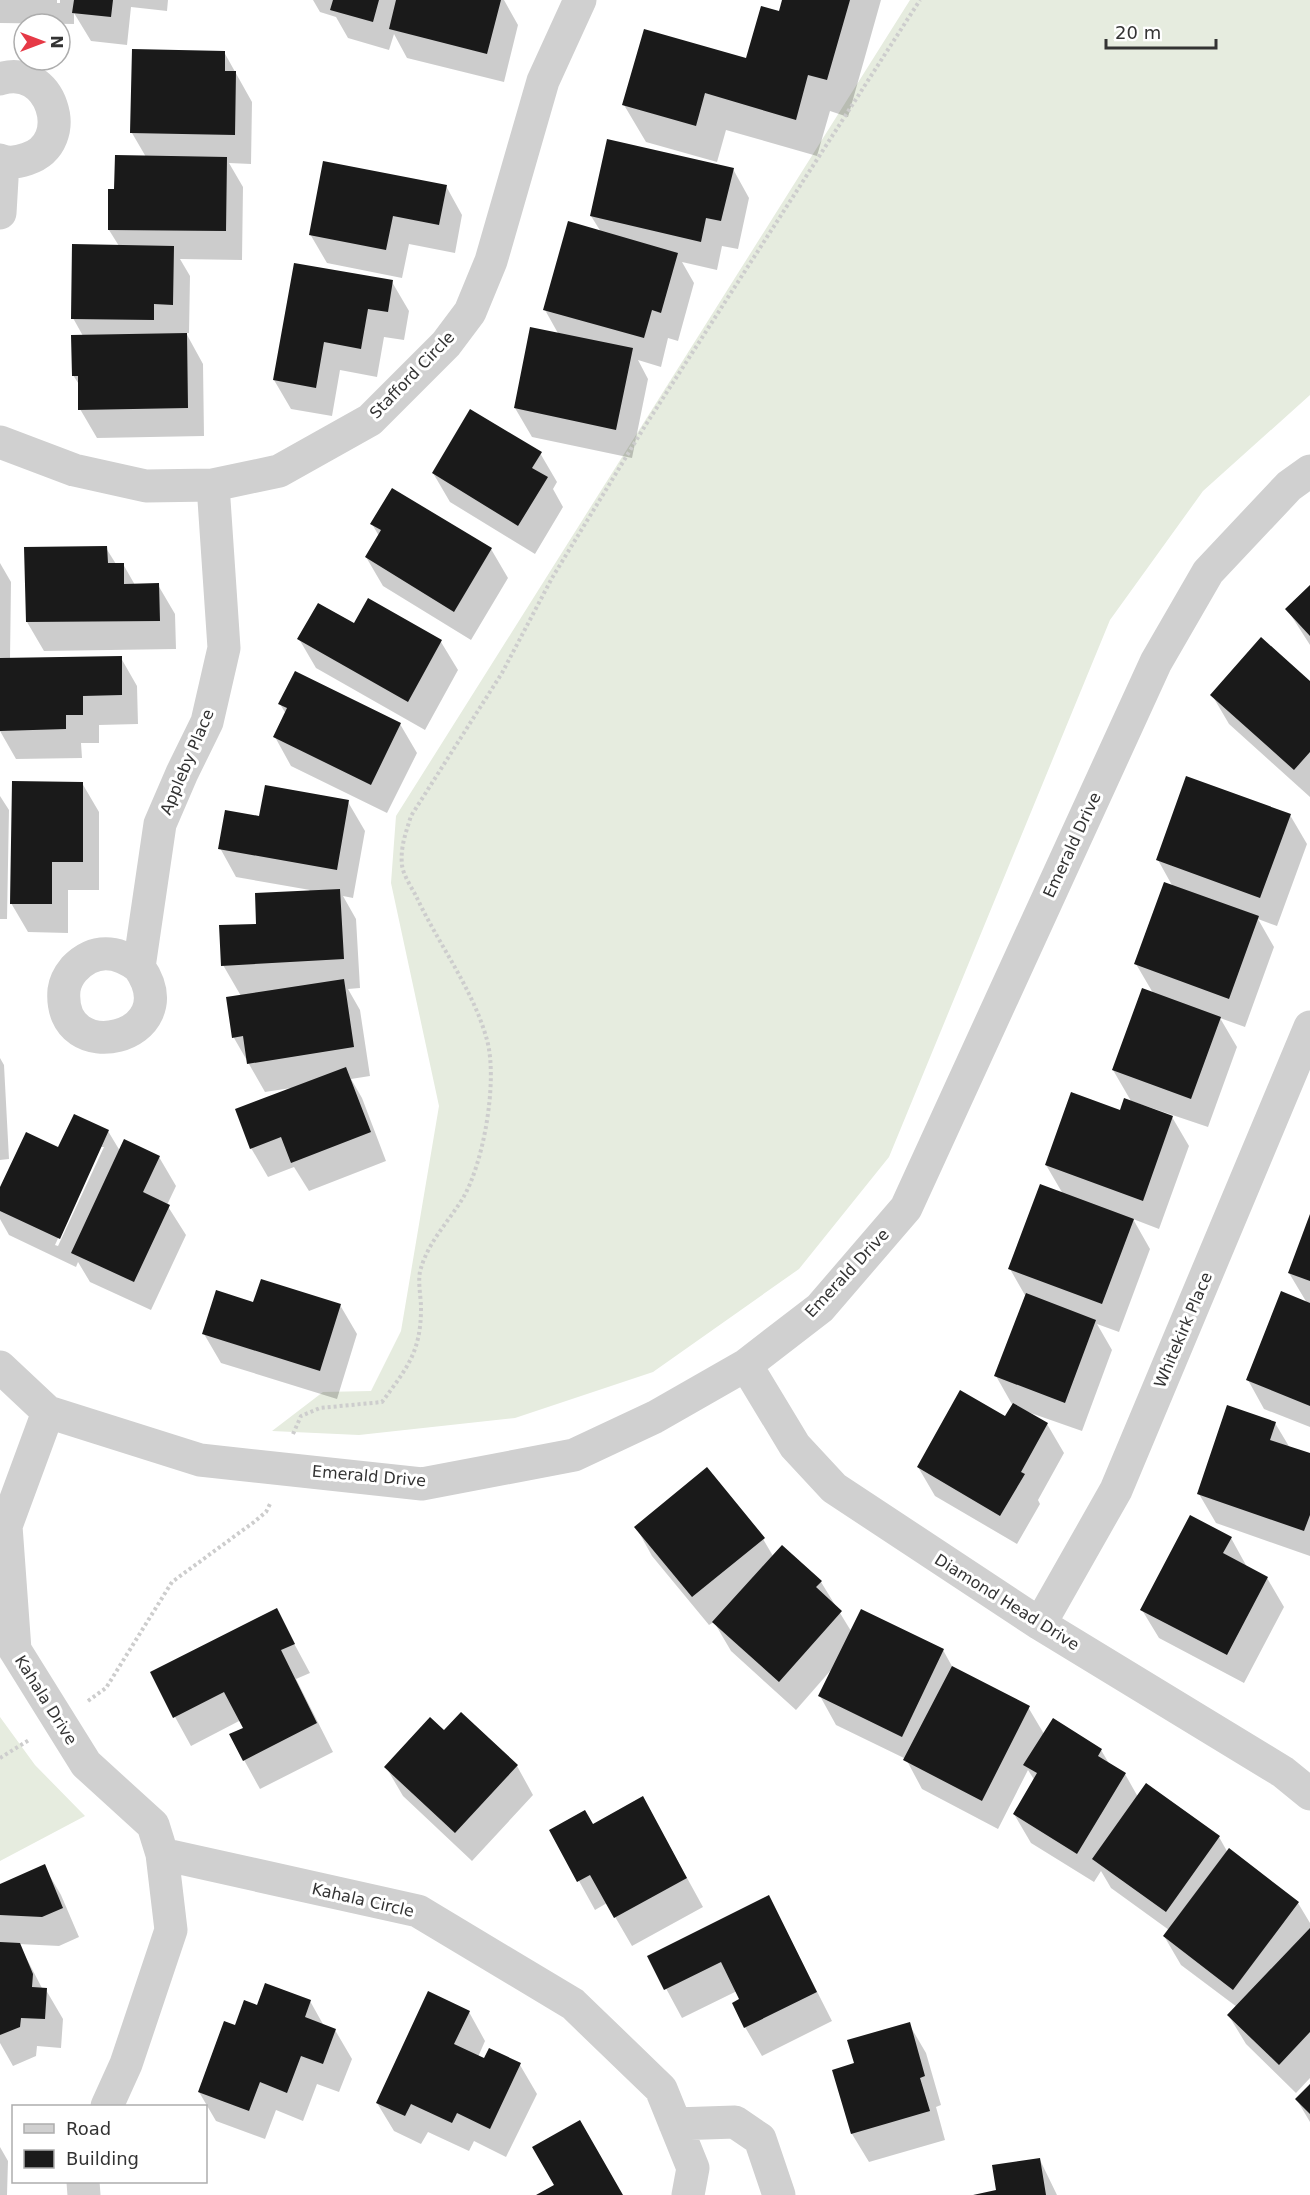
<svg xmlns="http://www.w3.org/2000/svg" width="1310" height="2195" font-family="'DejaVu Sans',sans-serif">
	<style>
		.grass { fill: #e6ecdf }
		.shadow { fill: #0003; fill-rule: evenodd }
		.building { fill: #1a1a1a }
		.lines { fill: none; stroke-linecap: round; stroke-linejoin: round }
		.path { stroke: #cdcdcd; stroke-width: 4; stroke-dasharray: 3 3; stroke-linecap: butt }
		.minor { stroke: #d0d0d0; stroke-width: 33 }
		.labels { text-anchor: middle; dominant-baseline: central; stroke-width: 6; stroke-linejoin: round; paint-order: stroke }
		.street-label { font-size: 16px; fill: #333; stroke: #fff }
	</style>
	<rect width="100%" height="100%" fill="#fff"/>
	<path class="grass" d="M910,0H1310V395L1203,491L1110,620L889,1157L799,1269L653,1372L515,1418L359,1435L272,1431L323,1392L371,1391L401,1331L439,1106L391,883L396,816Z
		M0,1717L35,1765L85,1816L0,1861Z"/>
	<path class="shadow" d="M0,0H57V3H60V0H168L167,11L131,7L127,45L91,41L74,13V24L0,23Z
		M313,0H504L518,25L504,82L407,58L394,34L389,50L348,38L336,17L320,12Z
		M783,0H881L848,117L830,111L817,156L726,130L717,162L646,142L624,105L747,60L780,12Z
		M224,52L252,102L251,164L229,163L243,187L242,260L180,259L190,276L189,333H186L203,364L204,436L97,438L80,409V386L73,375L83,336L73,318L119,246L109,230L116,191L146,157L132,133Z
		M733,169L749,198L738,249L722,246L717,270L682,262L694,283L678,341L668,338L661,367L638,360L648,379L632,458L532,437L515,408L559,335L545,310L601,232L591,216Z
		M446,186L462,215L455,253L409,244L402,278L327,263L310,234Z
		M392,282L409,311L404,340L384,337L377,377L340,370L332,416L291,409L274,380Z
		M540,453L557,482L553,489L563,507L535,554L450,502L433,473Z
		M393,490L491,549L508,578L471,640L383,586L366,557L379,536L372,524Z
		M106,548L116,564H123L135,585H158L175,614L176,649L44,651L27,622Z
		M0,563L11,582L10,659L121,658L137,686L138,724L99,725V743H81L82,758L16,759L0,731Z
		M1310,587V645L1287,609Z
		M369,600L441,642L458,670L425,730L316,668L299,639L354,626Z
		M1310,683V797L1229,724L1212,695Z
		M280,704L400,724L417,753L387,813L291,766L275,737L286,714Z
		M82,783L99,812V890H68V933L28,932L11,903Z
		M0,796L9,810L7,919H0Z
		M348,802L365,831L353,898L343,896L356,919L360,988L348,989L360,1010L370,1076L351,1079L362,1098L386,1161L309,1191L294,1167L268,1177L251,1148L291,1088L265,1092L234,1038L241,996L223,965L257,925L310,890L236,877L220,848L260,818Z
		M1290,815L1307,844L1277,926L1258,919L1274,947L1245,1027L1220,1018L1237,1047L1208,1127L1131,1101L1113,1070L1153,993L1136,964L1173,887L1158,860Z
		M0,1058L4,1065L9,1159L0,1160Z
		M1121,1112L1172,1117L1189,1146L1159,1229L1133,1219L1150,1249L1119,1332L1097,1324L1112,1350L1082,1431L1025,1411L1047,1424L1064,1453L1038,1500L1040,1504L1017,1544L935,1496L918,1467L1006,1418L1013,1406L996,1376L1026,1297L1010,1269L1063,1194L1046,1165Z
		M108,1131L120,1151L159,1157L176,1186L167,1205L186,1235L151,1310L90,1282L78,1262L76,1267L9,1235L0,1219V1191L59,1149ZM100,1147H104L58,1246L55,1245Z
		M1310,1218V1427L1264,1409L1248,1380L1307,1303L1289,1273Z
		M340,1305L357,1334L337,1399L221,1363L204,1334Z
		M1275,1423L1290,1448L1310,1455V1556L1216,1523L1199,1494Z
		M636,1527L763,1539L773,1556L821,1582L851,1631L943,1650L953,1668L1028,1707L1044,1734L1101,1750L1110,1765L1125,1774L1138,1797L1219,1837L1228,1853L1298,1903L1310,1923V2078L1296,2093L1246,2044L1229,2016L1237,2007L1181,1965L1164,1936L1169,1930L1111,1888L1101,1871L1094,1882L1031,1843L1014,1814L1035,1781L1028,1770L998,1829L922,1789L906,1759L836,1725L820,1696L831,1670L796,1710L731,1651L714,1622L709,1625L652,1556Z
		M1231,1538L1247,1567L1267,1578L1284,1607L1244,1683L1159,1638L1142,1610Z
		M276,1610L310,1673L296,1679L333,1752L260,1789L244,1760L245,1728L241,1720L191,1746L175,1717Z
		M444,1732L517,1766L533,1795L472,1861L403,1796L386,1767Z
		M593,1826L659,1827L703,1907L632,1946L607,1903L595,1910L579,1881Z
		M44,1866L61,1895L79,1937L59,1946L19,1944L43,1990H46L63,2019L61,2048L37,2046L36,2056L13,2066L0,2043V1885Z
		M769,1897L832,2021L762,2056L745,2027L741,2000L737,1991L682,2018L649,1957Z
		M310,2001L324,2026L335,2030L352,2059L339,2092L317,2084L303,2121L276,2110L265,2139L216,2121L199,2092L236,2027L257,2007Z
		M469,2012L485,2041L478,2057L520,2065L537,2094L506,2157L474,2141L469,2151L428,2132L421,2144L394,2131L377,2103Z
		M909,2024L926,2053L941,2105L936,2107L945,2140L869,2162L852,2134L856,2064Z
		M1310,2086V2122L1297,2100Z
		M0,2147L8,2161L7,2195H0Z
		M1040,2160L1057,2195H975L997,2192Z"/>
	<path class="building" d="M74,0H113L111,17L72,13Z
		M333,0H379L373,22L330,10Z
		M396,0H501L487,54L389,29Z
		M782,0H850L827,80L808,75L796,120L705,93L696,126L622,105L644,29L746,58L761,6L779,11Z
		M132,49L225,51V71H236L235,135L130,133Z
		M607,139L734,168L721,221L706,218L701,242L590,216Z
		M115,155L227,157L226,231L108,230V189H114Z
		M323,161L447,185L439,225L393,216L386,250L309,235Z
		M568,221L678,253L661,313L652,310L644,338L543,310Z
		M72,244L174,246L173,305L154,304V320L71,319Z
		M294,263L393,280L388,312L368,309L361,349L324,342L316,388L273,380Z
		M530,327L633,348L616,430L514,408Z
		M187,333L188,408L78,410V376H72L71,335Z
		M470,409L542,452L532,468L548,477L518,526L432,473Z
		M392,488L492,548L454,612L365,557L381,530L370,524Z
		M107,546L108,563H124V584L159,583L160,621L26,622L24,547Z
		M1310,585V636L1285,609Z
		M368,598L442,640L408,702L297,639L318,603L354,623Z
		M1261,637L1310,681V752L1294,770L1210,695Z
		M122,656V695L83,696V715H66V729L0,731V658Z
		M295,671L401,723L371,785L273,737L287,708L278,704Z
		M1186,776L1291,814L1260,898L1156,860Z
		M12,781L83,782V862H52V904H10Z
		M265,785L349,800L337,870L218,849L225,810L259,816Z
		M1164,882L1259,916L1229,999L1134,964Z
		M340,889L344,959L221,966L219,925L256,924L255,893Z
		M344,979L354,1047L247,1064L243,1036L232,1038L226,997Z
		M1142,988L1221,1017L1191,1099L1112,1070Z
		M346,1067L371,1132L291,1163L281,1137L250,1149L235,1109Z
		M1071,1092L1120,1110L1124,1098L1173,1116L1143,1201L1045,1165Z
		M74,1114L109,1130L60,1239L0,1211V1187L26,1132L58,1147Z
		M124,1139L160,1156L143,1192L170,1205L134,1282L71,1253Z
		M1040,1184L1134,1219L1102,1304L1008,1269Z
		M1310,1214V1281L1288,1273Z
		M261,1279L341,1304L320,1371L202,1334L216,1290L253,1302Z
		M1281,1291L1310,1303V1406L1246,1380Z
		M1026,1293L1096,1320L1065,1403L994,1376Z
		M960,1390L1005,1416L1013,1403L1048,1423L1021,1472L1025,1474L1000,1516L917,1467Z
		M1227,1405L1276,1422L1270,1440L1310,1453V1515L1304,1531L1197,1494Z
		M707,1467L765,1538L692,1597L634,1527Z
		M1190,1515L1232,1537L1223,1553L1268,1577L1227,1655L1140,1610Z
		M782,1545L822,1581L816,1587L842,1611L779,1682L712,1622Z
		M277,1608L295,1644L281,1650L317,1723L243,1761L229,1734L243,1728L224,1692L173,1718L150,1672Z
		M861,1609L944,1649L902,1737L818,1696Z
		M952,1666L1030,1706L982,1801L903,1760Z
		M461,1712L518,1765L455,1833L384,1767L430,1717L444,1730Z
		M1053,1718L1102,1749L1098,1756L1126,1773L1077,1854L1013,1814L1037,1773L1023,1765Z
		M1146,1783L1220,1836L1166,1912L1092,1859Z
		M643,1796L687,1878L614,1918L590,1875L577,1882L549,1830L585,1810L593,1824Z
		M1229,1848L1299,1902L1233,1990L1163,1936Z
		M45,1864L63,1908L42,1917L0,1915V1884Z
		M769,1895L817,1992L744,2028L732,2003L739,1999L721,1962L664,1990L647,1956Z
		M1310,1928V2032L1279,2065L1227,2015Z
		M0,1942L20,1943L33,1974L32,1987L47,1988L45,2019L21,2018L20,2027L0,2035Z
		M265,1983L311,2000L305,2017L336,2029L323,2064L301,2056L287,2093L260,2082L249,2111L198,2092L224,2021L235,2025L244,2000L257,2005Z
		M428,1991L470,2011L454,2044L484,2058L489,2048L521,2063L490,2129L457,2113L452,2123L411,2104L405,2116L376,2103Z
		M910,2022L925,2076L920,2078L930,2111L851,2134L832,2070L854,2063L847,2040Z
		M1310,2084V2114L1295,2099Z
		M580,2120L623,2195H536L554,2185L532,2147Z
		M1040,2158L1046,2195H973L996,2190L992,2165Z"/>
	<g class="lines">
		<path class="path" d="M293,1434L301,1416L320,1408L382,1402C407,1368 421,1352 421,1308C421,1296 417,1279 421,1268C429,1241 449,1221 463,1198C484,1162 498,1080 487,1040C473,989 439,945 417,898C412,888 403,875 402,865C400,848 406,832 411,816L502,673L552,578L645,426L920,0
			M88,1701L106,1688L172,1582L254,1522L266,1512L270,1504
			M0,1758L29,1740"/>
		<path class="minor" d="M0,79C50,62 78,142 27,159C18,162 9,164 0,160
			M0,213L3,162
			M0,442L74,470L146,486L213,485L279,471L370,420L446,344L470,312L491,261L543,81L580,0
			M139,967C189,1039 57,1070 64,990C65,982 69,975 74,969C94,948 117,950 139,967L160,824L182,773L207,722L224,648L213,485
			M746,1365L795,1446L834,1488L1040,1624L1283,1772L1310,1794
			M0,1367L48,1412L200,1460L422,1484L574,1455L655,1417L746,1365L820,1308L906,1208L1156,662L1208,572L1289,486L1310,471
			M48,1412L6,1526L15,1650L86,1764L153,1825L162,1854
			M1040,1624L1116,1490L1310,1027
			M107,2106L126,2064L171,1930L162,1854L418,1911L573,2004L661,2089L693,2168L688,2195
			M675,2124L735,2122L760,2139L779,2195
			M83,2182L84,2195"/>
	</g>
	<g class="labels">
		<g class="street-label">
			<text transform="translate(412 375) rotate(-46)">Stafford Circle</text>
			<text transform="translate(187 762) rotate(-67)">Appleby Place</text>
			<text transform="translate(1072 845) rotate(-65)">Emerald Drive</text>
			<text transform="translate(847 1273) rotate(-47)">Emerald Drive</text>
			<text transform="translate(1183 1330) rotate(-67)">Whitekirk Place</text>
			<text transform="translate(369 1476) rotate(5)">Emerald Drive</text>
			<text transform="translate(1007 1602) rotate(32)">Diamond Head Drive</text>
			<text transform="translate(46 1700) rotate(58)">Kahala Drive</text>
			<text transform="translate(363 1900) rotate(13)">Kahala Circle</text>
		</g>
	</g>
	<rect x="12" y="2105" width="195" height="78" fill="#ffffff" stroke="#adadad" stroke-width="1.5"/>
	<rect x="24" y="2124" width="30" height="9" fill="#d0d0d0" stroke="#adadad" stroke-width="1.5"/>
	<text x="66" y="2135" font-size="18" fill="#333333">Road</text>
	<rect x="24" y="2150" width="30" height="18" fill="#1a1a1a" stroke="#adadad" stroke-width="1.5"/>
	<text x="66" y="2165" font-size="18" fill="#333333">Building</text>
	<g transform="translate(42 42) rotate(90)"><circle r="28" fill="#ffffff" stroke="#adadad" stroke-width="1.5"/>
	<path d="M0-4.5L10 22L0 15L-10 22Z" fill="#e63946"/>
	<text y="-9" font-size="16" font-weight="bold" text-anchor="middle" fill="#333333">N</text>
	</g>
	<path d="M1106 39v9h110v-9" fill="none" stroke="#333333" stroke-width="3"/>
	<text x="1115" y="39" font-size="18" fill="#333333" stroke="#ffffff" stroke-width="4.5" paint-order="stroke">20 m</text>
</svg>
